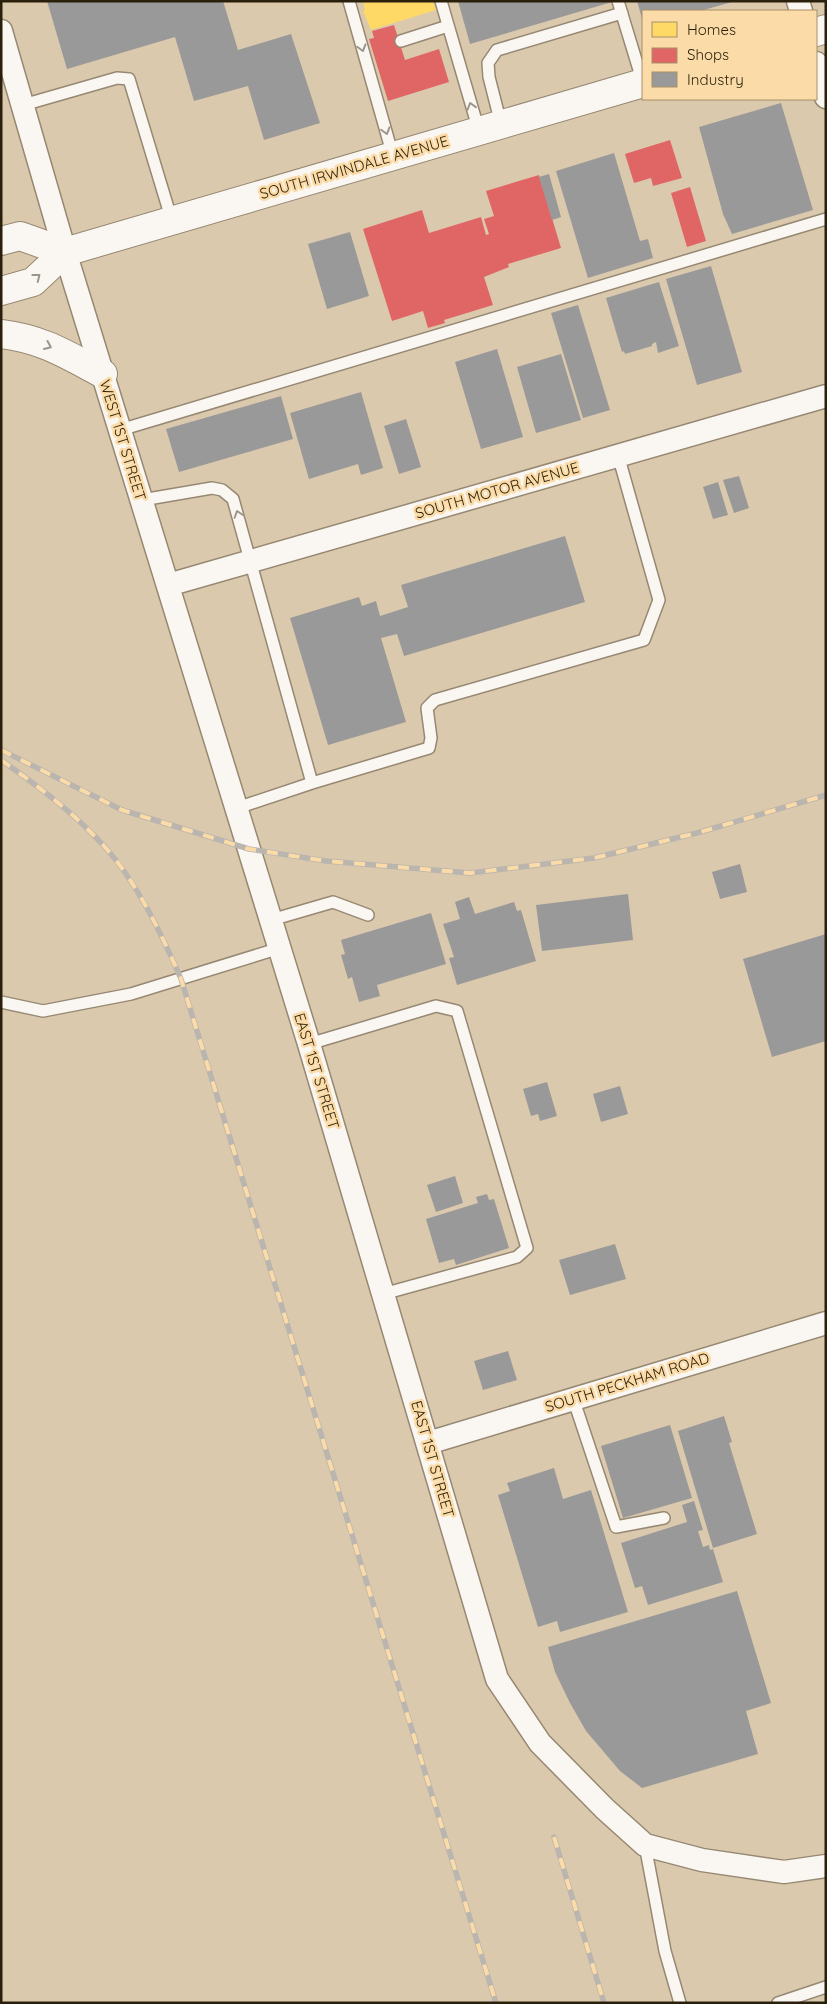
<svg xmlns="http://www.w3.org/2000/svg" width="827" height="2004" font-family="Quicksand,sans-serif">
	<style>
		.homes { fill: #ffd966 }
		.shops { fill: #e06666 }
		.industry { fill: #999 }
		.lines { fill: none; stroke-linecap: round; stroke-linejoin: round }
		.lane-casing { stroke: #968872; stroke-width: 14 }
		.street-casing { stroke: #968872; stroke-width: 25 }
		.primary-casing { stroke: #968872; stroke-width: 30 }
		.lane { stroke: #faf7f3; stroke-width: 11 }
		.street { stroke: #faf7f3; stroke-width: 22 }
		.primary { stroke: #faf7f3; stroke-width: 28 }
		.rail-casing { stroke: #bab5af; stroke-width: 5.5 }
		.rail { stroke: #fbdba7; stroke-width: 4; stroke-dasharray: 11; stroke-linecap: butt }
		.oneway { stroke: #9c968a }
		.labels { text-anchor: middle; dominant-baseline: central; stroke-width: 5; stroke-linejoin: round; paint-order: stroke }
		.street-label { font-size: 15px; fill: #2a1f0a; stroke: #fbdba7 }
	</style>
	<rect width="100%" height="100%" fill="#dbc9ad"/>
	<path class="homes" d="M363,1H433L436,10L371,30L363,11L365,10Z"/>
	<path class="shops" d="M394,25L405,60L439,49L449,82L388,101L369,39L374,38L372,31Z
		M670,140L682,178L653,186L651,178L634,183L625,154Z
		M539,175L561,248L508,264L509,267L484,277L493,305L444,320L445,323L428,328L423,311L392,321L363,229L422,210L429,233L481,217L486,235L489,234L484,219L494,216L486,191Z
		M690,187L706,241L687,247L671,193Z"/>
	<path class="industry" d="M47,1H223L238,50L291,34L320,123L264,140L248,86L194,101L175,37L67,69Z
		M458,1H612V2L470,44Z
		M637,1H732V2L700,11H643V22Z
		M781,103L813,210L732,234L723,214L699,127Z
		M614,153L640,241L648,239L653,258L588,278L556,171Z
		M549,174L561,217L552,220L539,177Z
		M350,232L369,296L327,309L308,244Z
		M711,266L742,372L697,385L666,279Z
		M659,282L679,346L658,353L656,342L652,344V346L625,354L624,351L622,352L606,298Z
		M578,305L610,410L583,418L551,313Z
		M497,349L523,437L481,449L455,362Z
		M561,354L581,420L536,433L517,367Z
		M361,392L383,468L361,475L358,464L309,479L290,413Z
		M281,396L293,439L179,472L166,429Z
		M406,419L421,467L399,474L384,426Z
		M739,476L749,508L734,513L723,480Z
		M718,482L728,515L713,519L703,487Z
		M565,536L585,602L404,656L397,634L381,638L406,722L328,745L290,618L359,597L362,606L376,601L380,616L408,607L401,585Z
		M740,864L747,892L720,899L712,872Z
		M628,894L633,940L542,951L536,905Z
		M469,897L475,914L514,902L517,911L521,910L536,961L457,985L449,958L454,957L443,924L460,919L455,902Z
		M431,913L446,964L377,985L380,996L359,1002L352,977L348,979L341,955L345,954L341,940Z
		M826,934V1041L772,1057L743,959Z
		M547,1082L557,1116L540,1121L538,1114L531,1116L523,1089Z
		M620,1086L628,1114L601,1122L593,1094Z
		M455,1176L463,1203L436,1212L427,1185Z
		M487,1194L489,1200L494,1199L509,1248L456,1265L454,1259L439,1263L426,1219L478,1203L476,1197Z
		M615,1244L626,1279L570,1295L559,1260Z
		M508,1351L517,1380L483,1390L474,1361Z
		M724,1416L732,1442L729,1443L757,1534L713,1548L678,1431Z
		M670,1425L692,1498L623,1518L601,1446Z
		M554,1468L563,1499L591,1490L628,1612L560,1632L557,1621L538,1627L498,1495L510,1491L507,1483Z
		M694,1501L703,1530L698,1531L703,1547L709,1545L710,1550L713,1549L723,1582L648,1605L642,1586L635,1588L621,1543L687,1522L682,1505Z
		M737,1591L771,1703L746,1711L758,1754L642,1788L620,1771L586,1731L570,1703L555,1672L548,1647Z"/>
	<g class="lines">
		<defs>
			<path id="lane" d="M349,1L393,156
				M441,1L479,131
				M618,1L643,83
				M401,41L448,26
				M23,105L117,78L129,79L172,221
				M501,124L489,77L488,63L497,50L622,13
				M120,430L826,219
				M142,500L212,488L222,490L233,499L312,783L429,748L431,738L427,708L435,700L644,640L659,600L618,455
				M237,808L312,783
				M271,920L333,902L368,915
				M1,1002L43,1011L131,994L280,948
				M309,1044L436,1006L457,1011L527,1248L517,1257L383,1294
				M573,1398L616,1527L664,1518
				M645,1845L665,1951L680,2003
				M778,2003L826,1987"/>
			<path id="street" d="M798,1L801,11
				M1,31L65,252L309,1044L497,1679L540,1743L605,1809L645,1845L702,1860L784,1872L826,1866
				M816,63L826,97
				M168,585L826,396
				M428,1443L826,1323"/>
			<path id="primary" d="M816,32L826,29
				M1,241L20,236L65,252
				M1,291L33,282L65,252L643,83
				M1,334C43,339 67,355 103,374"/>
		</defs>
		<use href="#lane" class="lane-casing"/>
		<use href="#street" class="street-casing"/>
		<use href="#primary" class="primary-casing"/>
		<use href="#lane" class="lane"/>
		<use href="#street" class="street"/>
		<use href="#primary" class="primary"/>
		<defs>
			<path id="rail" d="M1,750L122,810L249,849L326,861L470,873L594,858L697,833L826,795
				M1,760C38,786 74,813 104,846C137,882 162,935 181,979L496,2003
				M554,1837L604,2003"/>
		</defs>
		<use href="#rail" class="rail-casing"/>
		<use href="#rail" class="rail"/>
	</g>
	<defs><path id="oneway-chevron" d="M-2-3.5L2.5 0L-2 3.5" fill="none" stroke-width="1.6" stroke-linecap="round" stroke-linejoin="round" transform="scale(1.25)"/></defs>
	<g class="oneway">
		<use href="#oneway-chevron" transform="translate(362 48) rotate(74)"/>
		<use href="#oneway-chevron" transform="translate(471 106) rotate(-107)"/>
		<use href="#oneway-chevron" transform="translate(386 131) rotate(74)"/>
		<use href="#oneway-chevron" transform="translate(37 277) rotate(-38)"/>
		<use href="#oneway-chevron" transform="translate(48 346) rotate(24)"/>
		<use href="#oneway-chevron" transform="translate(238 514) rotate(-108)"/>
	</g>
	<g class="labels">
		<g class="street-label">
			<text transform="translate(354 167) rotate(-16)">SOUTH IRWINDALE AVENUE</text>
			<text transform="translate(123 440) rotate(73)">WEST 1ST STREET</text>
			<text transform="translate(497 490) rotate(-16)">SOUTH MOTOR AVENUE</text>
			<text transform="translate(317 1071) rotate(73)">EAST 1ST STREET</text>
			<text transform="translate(627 1382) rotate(-17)">SOUTH PECKHAM ROAD</text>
			<text transform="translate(433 1459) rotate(74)">EAST 1ST STREET</text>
		</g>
	</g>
	<rect width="827" height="2004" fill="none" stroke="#2a1f0a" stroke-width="5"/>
	<rect x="642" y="10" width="175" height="90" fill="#fbdba7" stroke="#a79068"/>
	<rect x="652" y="22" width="25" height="15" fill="#ffd966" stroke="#a79068"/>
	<text x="687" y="35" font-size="15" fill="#2a1f0a">Homes</text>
	<rect x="652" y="48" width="25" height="15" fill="#e06666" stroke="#a79068"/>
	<text x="687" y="60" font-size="15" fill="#2a1f0a">Shops</text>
	<rect x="652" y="72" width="25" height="15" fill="#999999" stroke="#a79068"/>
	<text x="687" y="85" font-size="15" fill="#2a1f0a">Industry</text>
</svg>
